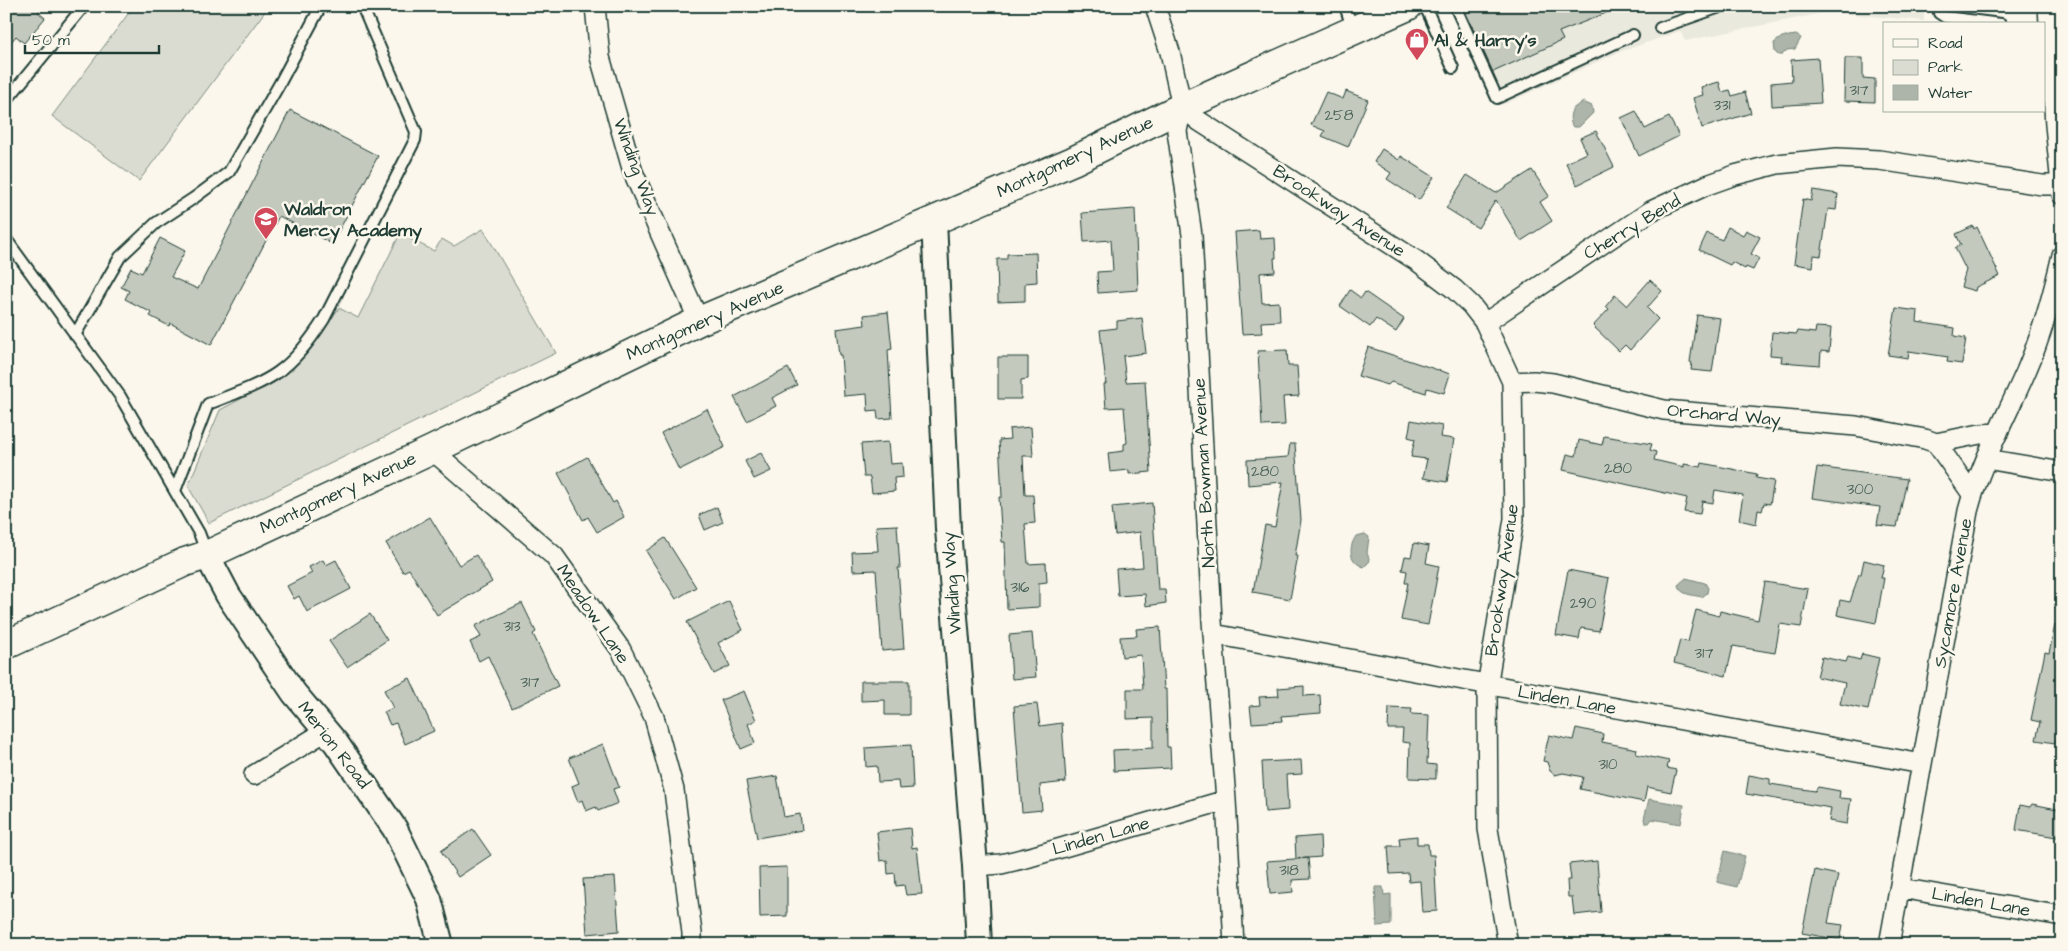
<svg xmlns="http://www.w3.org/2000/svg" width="2068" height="951" font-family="'Architects Daughter',sans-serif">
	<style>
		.built { fill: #eae9de }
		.green { fill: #dbdcd1; stroke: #7d8c82 }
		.water { fill: #adb4aa; stroke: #74847b }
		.building { fill: #c4c9be; stroke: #1f3d34 }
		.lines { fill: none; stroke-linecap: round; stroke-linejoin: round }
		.service-casing { stroke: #1f3d34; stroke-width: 14 }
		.minor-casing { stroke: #1f3d34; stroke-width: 22 }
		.tertiary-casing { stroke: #1f3d34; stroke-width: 28 }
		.primary-casing { stroke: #1f3d34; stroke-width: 31 }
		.service { stroke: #fbf7ec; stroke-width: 10 }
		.minor { stroke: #fbf7ec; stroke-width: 19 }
		.tertiary { stroke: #fbf7ec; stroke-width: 24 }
		.primary { stroke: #fbf7ec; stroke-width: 28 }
		.labels { text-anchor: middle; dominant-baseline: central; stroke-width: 5; stroke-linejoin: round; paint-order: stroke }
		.number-label { font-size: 15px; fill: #486056 }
		.poi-label { font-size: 18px; font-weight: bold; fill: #1f3d34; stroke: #fbf7ec; text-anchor: start }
		.street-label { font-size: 18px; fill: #1f3d34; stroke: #fbf7ec }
	</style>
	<rect width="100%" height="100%" fill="#fbf7ec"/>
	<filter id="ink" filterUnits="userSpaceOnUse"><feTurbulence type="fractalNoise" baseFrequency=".02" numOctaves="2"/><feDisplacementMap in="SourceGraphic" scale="10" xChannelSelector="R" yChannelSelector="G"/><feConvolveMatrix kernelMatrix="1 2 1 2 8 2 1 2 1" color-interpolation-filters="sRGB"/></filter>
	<g filter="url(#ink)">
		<path class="built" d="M1460,6H1924V21L1828,12L1685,41L1680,31L1617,53L1502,105Z"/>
		<path class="green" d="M134,6H269L139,181L52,116Z
			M483,229L556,353L209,523L188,486L220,410L284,376L307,354L339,308L358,318L400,234L434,251L442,239L454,246Z"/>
		<path class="water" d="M1796,35L1801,38L1795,49L1787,50L1782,55H1778L1775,52L1774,43L1782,37Z
			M1583,102L1592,106L1593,113L1579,127H1573C1569,122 1569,111 1575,107C1578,105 1581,104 1583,102Z
			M1365,534L1369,537L1367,553L1370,561L1364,567C1349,562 1348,548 1356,536Z
			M1686,578L1705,583L1708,588L1707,593L1702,597C1693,595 1680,595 1678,585Z
			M1649,799L1684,805L1681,824L1652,819L1649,823H1645L1644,819Z
			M1725,851L1745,856L1737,887L1717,882Z
			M1375,887H1383L1384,895L1391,894V925L1377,926Z
			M1352,939V945H1320L1319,941Z"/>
		<path class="building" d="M6,6H43L38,12L45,18L24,43L16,36L6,48Z
			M1480,6H1621V7L1559,32L1563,40L1493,72L1466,13Z
			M1818,58L1821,103L1772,106L1771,83L1792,81L1791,60Z
			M1845,58H1863V78L1875,79V102L1844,101Z
			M1719,82L1722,92L1730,90L1732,96L1745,92L1751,113L1702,128L1693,98L1703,95L1701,87Z
			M1346,91L1368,100L1348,147L1322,136L1325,131L1311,125L1326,92L1343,99Z
			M290,110L378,156L332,244L279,216L211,345L170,323L169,326L150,316L152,313L125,299L129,291L121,287L131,268L142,273L160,238L185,251L171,277L198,289Z
			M1636,111L1645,129L1669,117L1679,136L1639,156L1621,118Z
			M1596,131L1614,167L1577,185L1566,163L1587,153L1580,138Z
			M1382,149L1399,160L1401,156L1434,177L1419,200L1387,179L1391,173L1374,162Z
			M1532,170L1549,196L1540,202L1552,221L1521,241L1496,200L1478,228L1446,208L1467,175L1496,193Z
			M1813,190L1838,194L1836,210L1828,209L1821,256L1814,255L1813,267L1794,264L1803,199L1811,201Z
			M1135,209L1138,290L1098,293L1097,272L1113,271L1111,240L1084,242L1082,213Z
			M1973,226L1974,229L1977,227L2000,276L1976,287L1975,291L1961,287L1966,270L1955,248L1961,245L1956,234Z
			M1728,227L1743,235L1746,230L1760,237L1751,254L1759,258L1753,270L1746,267L1745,269L1732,262L1730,265L1699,250L1707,233L1722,240Z
			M1259,230L1260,239L1275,238L1276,258H1274L1275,272L1260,273L1262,303L1279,302L1280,321L1261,322L1262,333L1242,334L1235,232Z
			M1036,253L1037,282L1025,283V301L998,302L997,259H1007V254Z
			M1650,280L1662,291L1647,308L1658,319L1630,350L1625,345L1619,351L1593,326L1609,309L1606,306L1615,295L1627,306Z
			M1350,290L1361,298L1365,292L1404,319L1396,332L1376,319L1370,327L1340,306Z
			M1896,308L1918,311L1917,322L1955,328L1954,336L1966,338L1962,364L1947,362L1948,357L1909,351L1908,358L1888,355Z
			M888,312L892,349L888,350L892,418L878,419L877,410L868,411L867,394L844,396L841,355H839L836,329L865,325L864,315Z
			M1697,315L1720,318L1712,372L1691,370L1692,363L1690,362Z
			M1142,318L1146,353L1123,356L1126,382L1145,381L1151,472L1129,474V470L1110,472L1108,453L1124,451V444L1127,443L1124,407L1106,408L1104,384H1106L1100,330L1117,328V321Z
			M1816,327L1831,328L1829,352L1821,351L1820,365L1781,362L1782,356L1770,355L1772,332L1797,334L1798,331L1815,333Z
			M1368,347L1450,374L1444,393L1427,388L1426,393L1391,382L1388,385L1358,376Z
			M1287,350L1288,366H1297L1299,396L1283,397L1285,425L1262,426L1258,351Z
			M998,357H1028V379L1021,380V399H998Z
			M788,368L797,385L772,398L776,406L747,421L734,397Z
			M707,409L725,447L679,470L661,433Z
			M1411,420L1442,426L1440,437L1454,439L1447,482L1423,478L1427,459L1411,457L1415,439L1408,437Z
			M1031,427L1033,456H1023L1025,495H1033L1035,523L1025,524L1028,564L1046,563L1047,582L1039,583V607L1007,609L1005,542H1002L999,497H1002L999,440L1010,439L1009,429Z
			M1604,436L1652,444L1650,450L1656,452L1654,460L1684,467V464L1701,467L1702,463L1757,474L1756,478L1774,481L1770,504L1764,503L1762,511L1758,510L1756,524L1739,520L1743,495L1715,490L1713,503L1702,501L1700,514L1684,512L1687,498L1563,470L1567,454L1576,456L1579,440L1602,445Z
			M888,442L890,464L902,463L903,477L894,478L895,491L872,493L870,477H864L861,444Z
			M1290,444H1295L1301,520L1295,556H1298L1290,599L1253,592L1265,525L1275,527L1283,482L1248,485L1247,460L1288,457Z
			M761,453L771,471L754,479L745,461Z
			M587,457L613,503L616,501L624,517L597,532L588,517L583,520L558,473Z
			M1817,467L1907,479L1897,527L1877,525L1880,507L1812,498Z
			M1152,503L1158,589H1165L1166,603L1146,606L1145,594L1118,596L1116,569L1143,567L1140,532L1115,535L1112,507Z
			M717,507L723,522L705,530L699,515Z
			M430,517L459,565L476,555L492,582L437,615L409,569L403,572L386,543Z
			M897,525L900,568H898L904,649L882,651L876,570L853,571L852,552L878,551L876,526Z
			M665,538L696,587L676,599L646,551Z
			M1414,543L1429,546L1426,563L1439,566L1428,625L1401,620L1408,583H1405L1407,571L1402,570L1405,556L1411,557Z
			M323,560L326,565L336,560L351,589L307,612L299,596L294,599L287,586L312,573L309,567Z
			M1864,560L1884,565L1881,578H1884L1876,623L1837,615L1840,600L1850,602L1859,574H1861Z
			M1568,570L1609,578L1599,631L1581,628L1579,639L1556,635Z
			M1765,582L1808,589L1801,627L1780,624L1775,653L1733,646L1726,676L1674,663L1680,640L1688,642L1696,610L1719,616L1720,611L1758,620Z
			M729,601L743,630L718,643L730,666L714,674L687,622Z
			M522,603L536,632L533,634L558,686L512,708L488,656L479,661L470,642L481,637L475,626Z
			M370,614L387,640L347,667L329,641Z
			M2055,625L2062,626V712L2055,743L2036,740L2040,722L2031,720L2045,652L2049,653Z
			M1160,627L1164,689H1166L1167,747H1170L1171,768L1114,771L1113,750L1153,748V718L1127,719V689H1143L1141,655L1122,657L1120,637L1137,636L1136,629Z
			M1032,633L1036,677L1012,679L1009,635Z
			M1862,654L1879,658L1868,710L1840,704L1845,683L1817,677L1822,657L1846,662L1848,657L1860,660Z
			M410,678L434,731L405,744L396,723L390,725L384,712L393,708L384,690Z
			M861,681H909V715H885V700L861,701Z
			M1304,686V696L1320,695L1321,713L1281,716L1282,721L1252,723L1250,706L1260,705L1259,697L1279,696L1278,688Z
			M744,691L756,720L748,724L755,743L741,749L721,700Z
			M1037,704L1040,726L1062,723L1066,782L1040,785L1042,810L1022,812L1014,706Z
			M1389,708L1412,709L1411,714L1429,715L1427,764L1436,765V779L1409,778L1410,743L1402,742L1403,729H1388Z
			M1576,728L1603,734L1602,742L1637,749L1636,754L1669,761L1667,768L1676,770L1671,792L1647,787L1644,802L1580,789L1583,777L1563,773L1555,775L1550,771L1547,762L1543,761L1549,735L1573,740Z
			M603,744L619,787L613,789L618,803L598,811L596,807L586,811L582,800L578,802L572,786L579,783L569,758Z
			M911,745L913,788L899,789L898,781L878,782L877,766L866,767L865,748Z
			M1301,760L1302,774L1286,775L1288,810L1265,812L1262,762Z
			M1749,775L1770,779V784L1815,791L1818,787L1840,791L1839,798L1851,799L1847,824L1829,821L1831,808L1746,794Z
			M777,776L784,817L800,814L802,830L757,838L746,781Z
			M2032,804L2062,810V838L2016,830L2020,805L2030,807Z
			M910,828L912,848L917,847L922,894L906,895L904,885L896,886L895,873L888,874L887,860L880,861L877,832Z
			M473,829L491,855L458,877L441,851Z
			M1320,836L1321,857L1296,859L1295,838Z
			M1417,836V844H1428L1429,855H1434L1437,911L1422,912L1420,881L1409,882L1408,873L1390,874L1388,846H1400L1399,838Z
			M1308,858L1310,879L1292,880L1293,892L1270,894L1267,861Z
			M1597,861L1601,912L1574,915L1572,897H1568L1567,880H1571L1569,864Z
			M787,867V916L760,917L759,868Z
			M1815,870L1838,875L1828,923L1843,925L1840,940L1802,933Z
			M615,877L619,931L587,934L583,879Z"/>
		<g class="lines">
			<defs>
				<path id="service" d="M1345,6L1353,30
					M1425,6L1453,68
					M1455,6L1497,98L1633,35
					M1938,6L1939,13L1945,17L2001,24
					M1660,28L1723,6
					M6,101L84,6
					M6,239L120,396L199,533L207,554
					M75,335L120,257L156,223L194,198L229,172L280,83L321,6
					M175,491L208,404C268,381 288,376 324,319L415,140L416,132L362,6"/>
				<path id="minor" d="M595,6L600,57L633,172L699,321
					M1155,6L1170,52L1182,107L1177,131L1192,235L1212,621L1226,800L1234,945
					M2048,6L2055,125L2062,195
					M1182,107L1199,121L1417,261L1454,289L1471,305L1485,323L1512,382L1514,519L1487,687L1488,829L1508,945
					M1485,323L1651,211L1707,185L1735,175L1777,164L1837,158L1879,160L2042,185H2061
					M1512,382L1534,381L1553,383L1664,410L1856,426L1925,439L1936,443L1972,494
					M1936,443L1980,434L1998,433
					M432,450L554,556L621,650L654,717L674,790L692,933V945
					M1986,459L2062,472
					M1213,634L1922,764
					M254,775L326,731
					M975,866L1001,864L1030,857L1226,800
					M1900,888L2062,916
					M1889,945L1968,511C1981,461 2007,416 2027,369C2043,332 2053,294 2062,255"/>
				<path id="tertiary" d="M934,220L948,529L975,866L979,945
					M207,555L228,595L294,693L336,743L395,829L429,899L441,945"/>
				<path id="primary" d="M6,645L185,562L207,555L432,450L699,321L1073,161L1182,107L1408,6"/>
			</defs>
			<use href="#service" class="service-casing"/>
			<use href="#minor" class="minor-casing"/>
			<use href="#tertiary" class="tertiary-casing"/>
			<use href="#primary" class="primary-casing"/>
			<use href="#service" class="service"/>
			<use href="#minor" class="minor"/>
			<use href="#tertiary" class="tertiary"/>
			<use href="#primary" class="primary"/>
		</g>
	</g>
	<defs>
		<symbol id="shop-pin" viewBox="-11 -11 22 30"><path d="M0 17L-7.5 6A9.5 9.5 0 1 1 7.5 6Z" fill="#d1495b" stroke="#fbf7ec"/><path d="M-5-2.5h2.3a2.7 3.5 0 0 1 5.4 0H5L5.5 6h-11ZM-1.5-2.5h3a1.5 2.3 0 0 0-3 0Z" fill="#fff"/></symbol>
		<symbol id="school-pin" viewBox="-11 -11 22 30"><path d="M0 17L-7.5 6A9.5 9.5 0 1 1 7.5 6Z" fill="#d1495b" stroke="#fbf7ec"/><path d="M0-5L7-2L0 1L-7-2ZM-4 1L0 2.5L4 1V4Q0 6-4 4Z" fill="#fff"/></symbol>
	</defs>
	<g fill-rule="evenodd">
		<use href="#shop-pin" x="1403" y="26" width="28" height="38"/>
		<use href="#school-pin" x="252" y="205" width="28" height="38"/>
	</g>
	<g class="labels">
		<g class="number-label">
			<text x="1859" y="90">317</text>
			<text x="1722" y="105">331</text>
			<text x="1339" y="115">258</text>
			<text x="1618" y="468">280</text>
			<text x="1265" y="471">280</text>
			<text x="1860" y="489">300</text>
			<text x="1020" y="587">316</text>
			<text x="1583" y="603">290</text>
			<text x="512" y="626">313</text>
			<text x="1704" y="653">317</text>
			<text x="530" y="682">317</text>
			<text x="1608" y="764">310</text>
			<text x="1289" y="870">318</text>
		</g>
		<g class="poi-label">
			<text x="1434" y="40">Al &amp; Harry's</text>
			<text x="284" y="209">Waldron<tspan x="284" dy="21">Mercy Academy</tspan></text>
		</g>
		<g class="street-label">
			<text transform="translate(1075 157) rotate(-25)">Montgomery Avenue</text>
			<text transform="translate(636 167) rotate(70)">Winding Way</text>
			<text transform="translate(1339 211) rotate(33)">Brookway Avenue</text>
			<text transform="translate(1632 227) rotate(-31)">Cherry Bend</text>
			<text transform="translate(705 321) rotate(-24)">Montgomery Avenue</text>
			<text transform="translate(1724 415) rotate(5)">Orchard Way</text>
			<text transform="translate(1204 473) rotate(-93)">North Bowman Avenue</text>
			<text transform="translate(338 493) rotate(-25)">Montgomery Avenue</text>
			<text transform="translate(1502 580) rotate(-82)">Brookway Avenue</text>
			<text transform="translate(952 583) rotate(-94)">Winding Way</text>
			<text transform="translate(1953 593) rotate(-80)">Sycamore Avenue</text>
			<text transform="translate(593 614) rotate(56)">Meadow Lane</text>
			<text transform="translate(1567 700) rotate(10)">Linden Lane</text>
			<text transform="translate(334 745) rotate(52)">Merion Road</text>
			<text transform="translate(1101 836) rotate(-16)">Linden Lane</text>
			<text transform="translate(1981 902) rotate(10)">Linden Lane</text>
		</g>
	</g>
	<rect width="2068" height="951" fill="none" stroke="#fbf7ec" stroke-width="25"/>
	<rect x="12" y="12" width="2043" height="926" fill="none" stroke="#1f3d34" stroke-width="2" filter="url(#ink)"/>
	<rect x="1883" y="22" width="162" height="90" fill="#fbf7ec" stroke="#a3ada2"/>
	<rect x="1893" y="39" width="25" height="8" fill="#fbf7ec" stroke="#a3ada2"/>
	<text x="1928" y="48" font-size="15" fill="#1f3d34">Road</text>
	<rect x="1893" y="60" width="25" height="15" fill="#dbdcd1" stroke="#a3ada2"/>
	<text x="1928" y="72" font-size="15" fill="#1f3d34">Park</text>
	<rect x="1893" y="85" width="25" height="15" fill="#adb4aa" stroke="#a3ada2"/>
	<text x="1928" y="98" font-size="15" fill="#1f3d34">Water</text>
	<path d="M25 45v8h134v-8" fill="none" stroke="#1f3d34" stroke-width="2.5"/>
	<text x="32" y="45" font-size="15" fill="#1f3d34" stroke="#fbf7ec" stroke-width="4" paint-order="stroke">50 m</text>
</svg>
